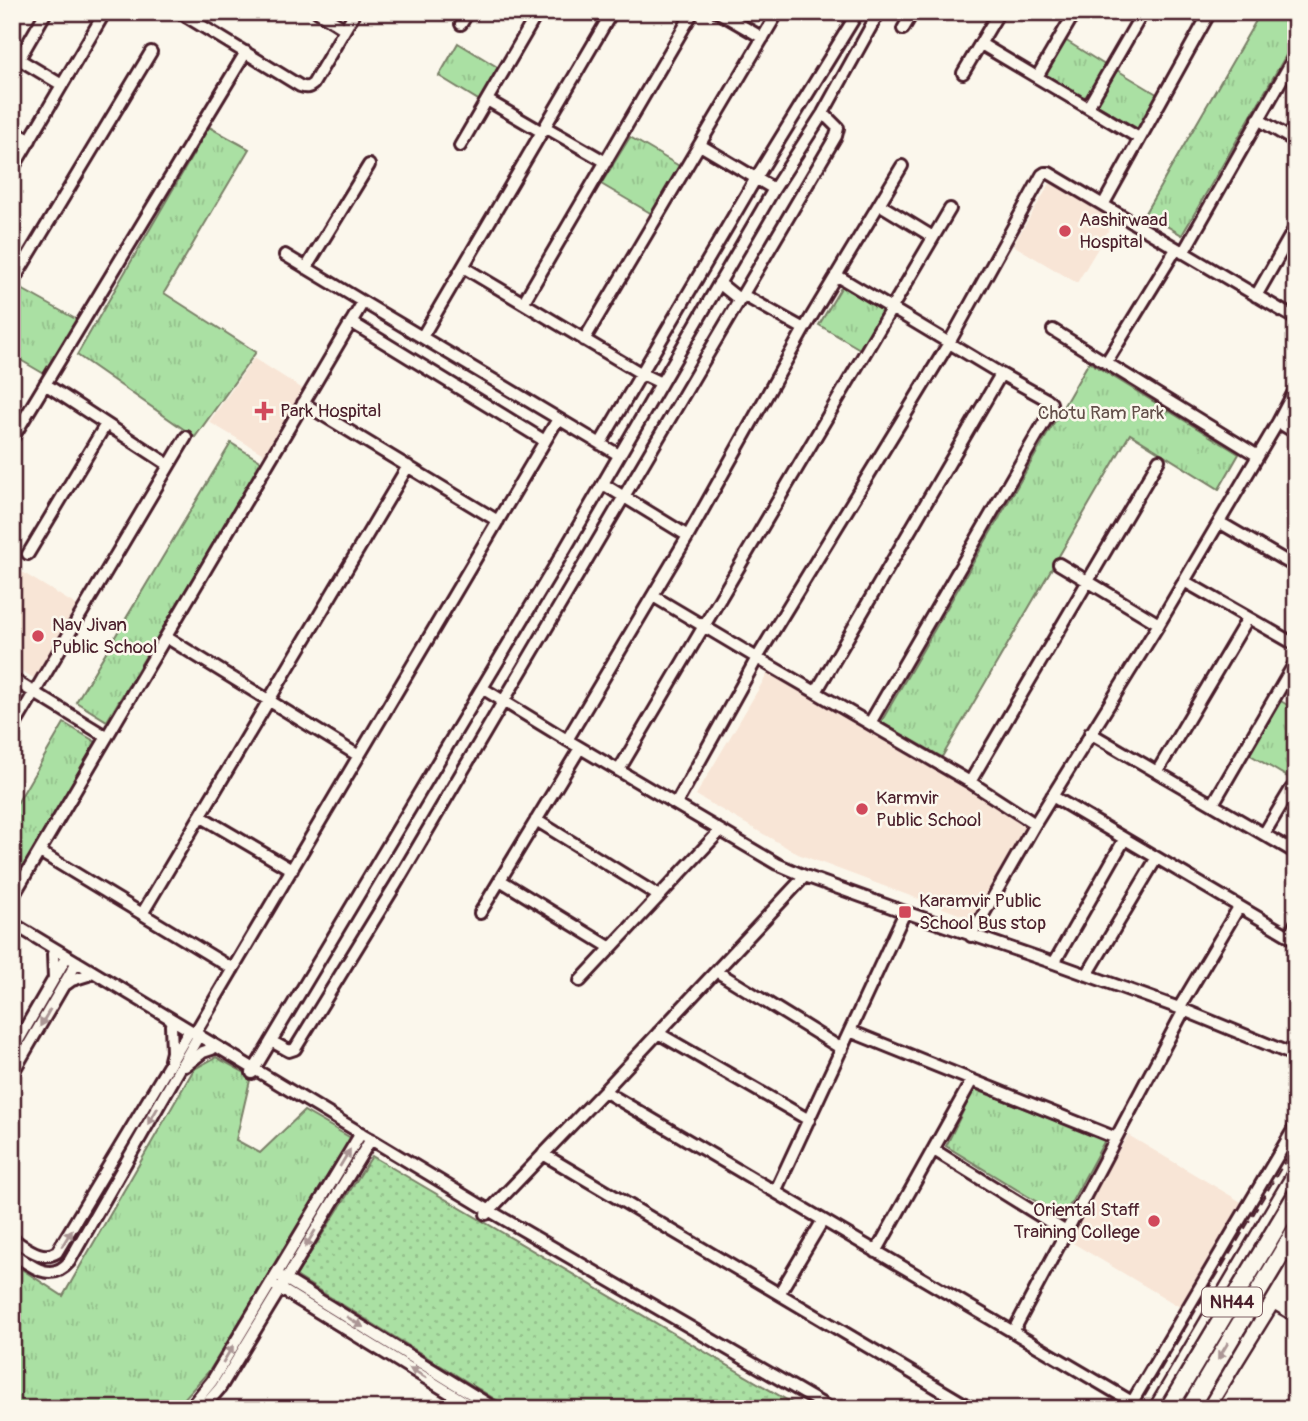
<svg xmlns="http://www.w3.org/2000/svg" width="1308" height="1421" font-family="Pangolin,sans-serif">
	<style>
		.built { fill: #f8e5d6 }
		.grass { fill: url(#grass-dots); stroke: #7a8067; stroke-width: 2 }
		.park { fill: url(#park-tufts); stroke: #7a8067; stroke-width: 2 }
		.lines { fill: none; stroke-linecap: round; stroke-linejoin: round }
		.minor-casing { stroke: #4a1f2b; stroke-width: 16 }
		.major-casing { stroke: #4a1f2b; stroke-width: 19 }
		.minor { stroke: #fbf7ec; stroke-width: 10 }
		.major { stroke: #fbf7ec; stroke-width: 14 }
		.rail { stroke: #4a1f2b; stroke-width: 2; stroke-dasharray: 10 5; stroke-linecap: butt }
		.highway-bridge-casing { stroke: #4a1f2b; stroke-width: 21; stroke-linecap: butt }
		.highway-bridge { stroke: #fbf7ec; stroke-width: 16 }
		.oneway { fill: #ab9695 }
		.poi-dot { fill: #d1495b; stroke: #fbf7ec; stroke-width: 2.5 }
		.labels { text-anchor: middle; dominant-baseline: central; stroke-width: 5; stroke-linejoin: round; paint-order: stroke }
		.shield { fill: #fbf7ec; stroke: #7f6065; stroke-width: 2 }
		.shield-label { font-size: 18px; font-weight: bold; fill: #4a1f2b }
		.poi-label { font-size: 19px; fill: #4a1f2b; stroke: #fbf7ec; text-anchor: start }
		.park-label { font-size: 19px; fill: #624f49; stroke: #fbf7ec }
	</style>
	<defs>
		<pattern id="grass-dots" width="8" height="8" patternUnits="userSpaceOnUse" patternTransform="scale(1.75)"><rect width="8" height="8" fill="#aae0a3"/><path d="M2 2h.1M6 6h.1" fill="none" stroke="#94c08c" stroke-width="1.8" stroke-linecap="round"/></pattern>
		<pattern id="park-tufts" width="24" height="20" patternUnits="userSpaceOnUse" patternTransform="scale(1.75)"><rect width="24" height="20" fill="#aae0a3"/><path d="M3 7l-1-3M5 7V3M7 7l1-3M15 17l-1-3M17 17v-4M19 17l1-3" fill="none" stroke="#94c08c"/></pattern>
	</defs>
	<rect width="100%" height="100%" fill="#fbf7ec"/>
	<filter id="ink" filterUnits="userSpaceOnUse"><feTurbulence type="fractalNoise" baseFrequency=".0143" numOctaves="2"/><feDisplacementMap in="SourceGraphic" scale="14" xChannelSelector="R" yChannelSelector="G"/><feConvolveMatrix kernelMatrix="1 2 1 2 8 2 1 2 1" color-interpolation-filters="sRGB"/></filter>
	<g filter="url(#ink)">
		<path class="built" d="M1052,180L1116,218L1077,283L1013,245Z
			M254,358L306,391L267,456L209,422Z
			M12,566L81,608L37,680L12,665Z
			M768,673L1029,822L972,919L798,854L696,795Z
			M1128,1135L1243,1203L1180,1307L1066,1239Z"/>
		<path class="grass" d="M372,1156L802,1409H511L296,1276Z"/>
		<path class="park" d="M1261,12H1288L1296,17V38L1182,235L1145,213Z
			M1065,40L1108,67L1088,101L1044,75Z
			M458,43L499,68L480,101L439,76Z
			M1117,70L1160,96L1140,130L1096,104Z
			M209,127L249,149L164,293L256,352L195,437L77,355Z
			M630,137L681,167L652,214L601,184Z
			M842,286L883,311L860,349L819,325Z
			M18,287L79,321L46,375L12,355V297Z
			M1089,362L1239,454L1219,489L1130,434L942,757L881,722Z
			M231,443L262,462L107,721L76,702Z
			M1279,700L1296,710V782L1247,753Z
			M64,723L96,742L16,879L12,882V812Z
			M216,1057L251,1076L236,1140L260,1153L304,1111L351,1138L210,1370L175,1409H12V1263L63,1296L194,1069Z
			M974,1089L1105,1140L1063,1218L946,1146Z"/>
		<g class="lines">
			<defs>
				<path id="minor" d="M179,12L300,86C306,88 308,88 313,84L355,12
					M318,12L345,29
					M718,12L763,38
					M461,24L468,12
					M903,29L913,12
					M981,44L1139,138
					M12,55L62,85
					M19,59L46,12
					M963,73L999,12
					M1037,77L1075,12
					M487,100L542,132
					M1088,107L1143,12
					M1258,119L1296,142
					M545,127L606,162
					M12,130L30,140
					M700,145L774,189
					M460,146L538,12
					M12,170L105,12
					M879,204L933,237
					M1103,205L1210,12
					M1183,253L1296,54
					M285,255L363,302
					M463,267L642,374L661,383
					M306,268L369,165
					M836,275L1001,374L1046,399L1051,403L1052,409L870,723
					M12,283L151,52
					M719,283L740,300
					M743,295L804,329
					M1256,296L1296,226
					M523,303L693,12
					M351,322L545,441
					M1053,330L1258,456
					M422,337L612,12
					M584,340L778,12
					M1106,363L1176,249
					M45,384L169,465
					M303,403L498,521
					M1278,422L1296,433
					M12,439L246,52
					M600,444L756,178L858,12
					M603,484L688,536
					M1219,522L1296,567
					M28,554L106,424
					M1059,564L1159,624
					M1184,581L1296,645
					M653,596L757,658L970,782L1035,824
					M166,637L359,756
					M12,679L107,737
					M482,688L567,740L777,864L805,876L905,912L1054,963L1179,1008L1296,1056
					M816,692L1001,374
					M12,730L186,437
					M1090,733L1296,853
					M567,740L688,536L804,329L902,166
					M619,770L950,209
					M1157,772L1248,618
					M970,782L1159,460
					M1052,796L1296,940
					M676,804L757,658L949,343L1042,175L1045,173H1049L1296,319
					M1213,804L1296,661
					M200,816L292,870
					M536,820L659,896
					M1264,834L1291,789
					M40,852L233,969
					M500,880L611,948
					M12,898L363,302L619,455
					M480,913L580,748
					M142,914L408,466
					M12,923L490,1211L831,1409
					M971,936L1035,824L1159,624L1278,422L1296,388
					M1289,936L1296,923
					M53,954L54,978
					M1054,963L1124,840
					M716,971L842,1049
					M1087,975L1156,859
					M580,981L720,831
					M65,985L72,980L88,975
					M1179,1008L1239,907
					M850,1031L1116,1138
					M195,1033L558,419
					M658,1033L809,1120
					M271,1041L289,1051L295,1049L396,884L836,136L838,128L823,113
					M12,1051L67,956
					M170,1060L172,1052L171,1025
					M185,1066L203,1052L212,1049
					M252,1073L565,549L774,189L823,113L879,12
					M12,1074L77,962
					M604,1091L1132,1402
					M934,1150L1066,1232
					M543,1154L973,1409
					M775,1192L905,912
					M486,1214L604,1091L805,876
					M12,1239C26,1247 42,1262 57,1252L190,1030
					M876,1252L972,1080
					M12,1253C31,1265 50,1284 69,1262L199,1035
					M282,1277L496,1409
					M276,1286L476,1409
					M779,1294L823,1220
					M1013,1332L1184,1010
					M189,1409L212,1381L361,1133
					M202,1409L220,1388L371,1139
					M1128,1409L1296,1125"/>
				<path id="major" d="M1242,1265L1296,1299
					M1234,1278L1296,1314
					M1156,1409L1296,1172
					M1206,1409L1296,1263"/>
			</defs>
			<use href="#minor" class="minor-casing"/>
			<use href="#major" class="major-casing"/>
			<use href="#minor" class="minor"/>
			<use href="#major" class="major"/>
			<path class="rail" d="M1137,1409L1296,1143"/>
			<defs>
				<path id="highway-bridge" d="M1168,1409L1296,1195
					M1189,1409L1296,1229"/>
			</defs>
			<use href="#highway-bridge" class="highway-bridge-casing"/>
			<use href="#highway-bridge" class="highway-bridge"/>
		</g>
		<defs><path id="oneway-solid" d="M-6-.8H1V-3.2L6.5 0L1 3.2V.8H-6Z" transform="scale(1.75)"/></defs>
		<g class="oneway">
			<use href="#oneway-solid" transform="translate(45 1018) rotate(120)"/>
			<use href="#oneway-solid" transform="translate(153 1116) rotate(120)"/>
			<use href="#oneway-solid" transform="translate(345 1158) rotate(-59)"/>
			<use href="#oneway-solid" transform="translate(67 1238) rotate(-59)"/>
			<use href="#oneway-solid" transform="translate(310 1239) rotate(121)"/>
			<use href="#oneway-solid" transform="translate(355 1322) rotate(32)"/>
			<use href="#oneway-solid" transform="translate(1223 1351) rotate(121)"/>
			<use href="#oneway-solid" transform="translate(228 1354) rotate(-59)"/>
			<use href="#oneway-solid" transform="translate(418 1373) rotate(-149)"/>
		</g>
	</g>
	<g class="poi-dot">
		<circle cx="1065" cy="231" r="7"/>
		<path d="M260.5 400.5h7v7h7v7h-7v7h-7v-7h-7v-7h7z"/>
		<circle cx="38" cy="636" r="7"/>
		<circle cx="862" cy="809" r="7"/>
		<rect x="898" y="905" width="14" height="14" rx="3.5"/>
		<circle cx="1154" cy="1221" r="7"/>
	</g>
	<g class="labels">
		<rect class="shield" x="1202" y="1287.5" width="60" height="29" rx="5"/>
		<g class="shield-label">
			<text x="1232" y="1302">NH44</text>
		</g>
		<g class="poi-label">
			<text x="1079" y="220">Aashirwaad<tspan x="1079" dy="22">Hospital</tspan></text>
			<text x="280" y="411">Park Hospital</text>
			<text x="52" y="625">Nav Jivan<tspan x="52" dy="22">Public School</tspan></text>
			<text x="876" y="798">Karmvir<tspan x="876" dy="22">Public School</tspan></text>
			<text x="919" y="901">Karamvir Public<tspan x="919" dy="22">School Bus stop</tspan></text>
			<text x="1140" y="1210" text-anchor="end">Oriental Staff<tspan x="1140" dy="22">Training College</tspan></text>
		</g>
		<g class="park-label">
			<text x="1101" y="413">Chotu Ram Park</text>
		</g>
	</g>
	<rect width="1308" height="1421" fill="none" stroke="#fbf7ec" stroke-width="42"/>
	<rect x="21" y="21" width="1266" height="1379" fill="none" stroke="#4a1f2b" stroke-width="2.5" filter="url(#ink)"/>
</svg>
